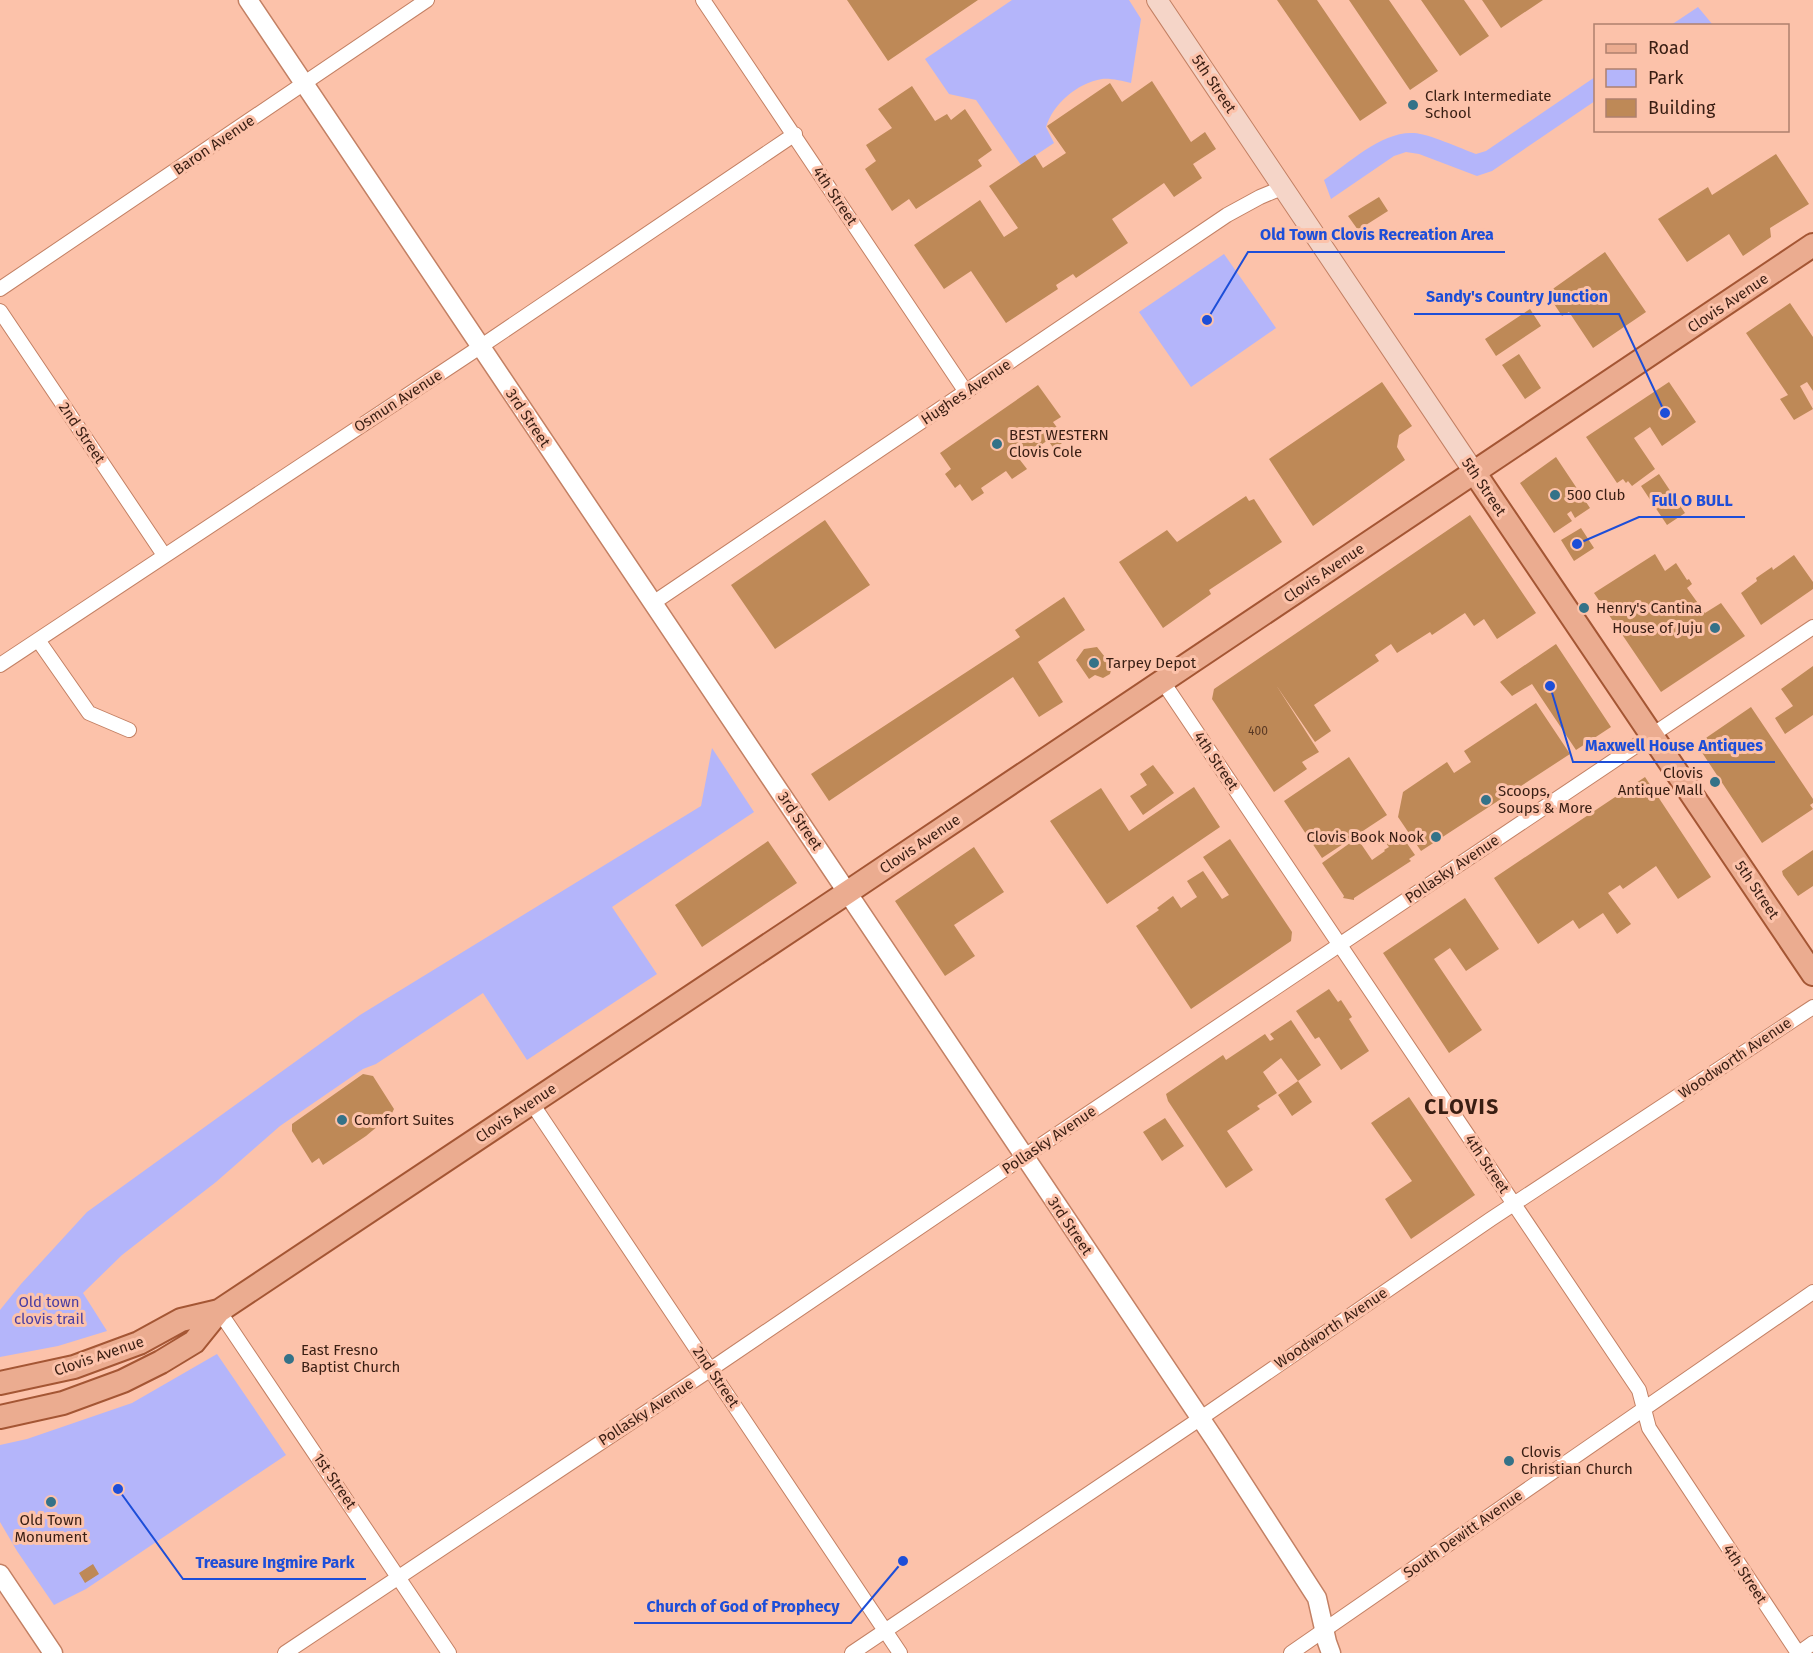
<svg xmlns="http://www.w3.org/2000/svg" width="1813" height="1653" font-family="'Fira Sans',sans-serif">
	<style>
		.green { fill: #b4b5fa }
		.building { fill: #be8957 }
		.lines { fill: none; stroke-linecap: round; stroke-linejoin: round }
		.minor-casing { stroke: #c38064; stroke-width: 16 }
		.tertiary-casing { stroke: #c38064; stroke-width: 21 }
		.secondary-casing { stroke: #c38064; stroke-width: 22 }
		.primary-casing { stroke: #a45634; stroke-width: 26 }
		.minor { stroke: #fff; stroke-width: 14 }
		.tertiary { stroke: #fff; stroke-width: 18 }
		.secondary { stroke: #f5d5c8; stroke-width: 20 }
		.primary { stroke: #ebac90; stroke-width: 22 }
		.poi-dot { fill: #347288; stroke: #fcc2aa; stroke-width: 2 }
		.labels { text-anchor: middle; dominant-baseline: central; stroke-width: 6; stroke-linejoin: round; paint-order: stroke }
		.number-label { font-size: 12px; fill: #5a3924 }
		.street-label { font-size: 15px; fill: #391e13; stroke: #fcc2aa }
		.poi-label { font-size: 15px; fill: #391e13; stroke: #fcc2aa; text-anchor: start }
		.park-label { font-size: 15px; fill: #493da2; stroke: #fcc2aa }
		.district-label { font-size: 21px; font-weight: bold; letter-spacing: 1.5px; fill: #391e13; stroke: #fcc2aa }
		.leader { fill: none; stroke: #1d4ed8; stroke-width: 2 }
		.callout-dot { fill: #1d4ed8; stroke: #fcc2aa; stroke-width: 2 }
		.callout-label { font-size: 16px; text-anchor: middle; font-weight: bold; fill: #1d4ed8; stroke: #fcc2aa; stroke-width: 6; stroke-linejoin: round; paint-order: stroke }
	</style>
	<rect width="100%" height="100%" fill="#fcc2aa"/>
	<path class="green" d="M1012,0H1129L1141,19L1131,83C1122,81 1110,78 1102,79C1077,83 1053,104 1046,127L1054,143L1021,165L976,100L949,94L925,59Z
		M1698,7L1713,25H1671Z
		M1595,77V101L1492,171L1477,176L1419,154L1406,152L1394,156L1331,199L1324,180C1349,163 1382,131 1414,133C1429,134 1460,148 1476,154L1486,151Z
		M1224,254L1276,328L1191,387L1139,312Z
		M712,748L754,812L612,907L657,974L527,1060L483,993L376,1064L363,1069L280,1126L216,1182L122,1255L83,1293L107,1331L58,1346L0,1357V1310L21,1284L87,1212L360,1015L701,806Z
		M217,1354L286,1455L86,1589L54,1605L17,1551L0,1522V1445L27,1439L132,1403Z"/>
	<path class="building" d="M847,0H978L888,61Z
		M1277,0H1317L1387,103L1360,121Z
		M1349,0H1389L1438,71L1410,90Z
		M1421,0H1464L1489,36L1460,56Z
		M1482,0H1543L1501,28Z
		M1152,81L1191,142L1205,132L1216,149L1193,164L1202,178L1174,197L1164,183L1112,219L1128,243L1076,278L1073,274L1056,285L1058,289L1006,323L971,271L944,289L914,245L980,200L1004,237L1018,228L989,186L1035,155L1043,168L1066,153L1047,126L1110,83L1122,102Z
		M912,86L935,121L947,114L951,120L965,109L992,150L978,160L982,166L916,209L909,199L892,211L865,169L876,161L866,145L892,128L878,109Z
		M1776,154L1809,204L1770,228L1771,237L1743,256L1729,234L1687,262L1658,219L1708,187L1712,195Z
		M1379,197L1388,211L1358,230L1348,216Z
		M1605,252L1646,312L1593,348L1569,312L1562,316L1547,293Z
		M1790,303L1813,337V391L1807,382L1800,386L1813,409L1794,420L1780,399L1788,395L1746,333Z
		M1530,309L1541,326L1496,356L1485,339Z
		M1519,354L1541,388L1525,399L1502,365Z
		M1382,382L1412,426L1399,435L1397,447L1405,460L1313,526L1269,459Z
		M1669,382L1696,422L1662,446L1650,427L1634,438L1655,469L1632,486L1628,481L1626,483L1623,479L1617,483L1586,437Z
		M1038,385L1061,417L1053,422L1066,440L1054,449L1048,440L1020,460L1027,469L1012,479L1006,471L981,488L984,493L972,501L960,484L955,488L945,474L951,469L940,453Z
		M1556,457L1590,508L1575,518L1571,511L1567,514L1572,521L1554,533L1520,483Z
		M1659,474L1685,513L1667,525L1641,486Z
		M1246,496L1249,501L1254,499L1282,542L1209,590L1211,594L1163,628L1119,562L1167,530L1177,542Z
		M1470,515L1536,613L1497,639L1484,619L1474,626L1465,613L1432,635L1430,632L1397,653L1391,644L1375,655L1379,661L1314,705L1331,731L1315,742L1276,685L1319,752L1302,762L1307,769L1274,792L1212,699L1214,689Z
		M825,520L870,585L775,649L731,585Z
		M1581,528L1594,548L1574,561L1561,540Z
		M1655,554L1665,571L1676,563L1687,580L1689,579L1692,584L1687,588L1705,613L1721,603L1745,636L1661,692L1594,593Z
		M1794,555L1813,582V589L1761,625L1741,593L1757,581L1756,578L1772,567L1773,570Z
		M1064,597L1085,630L1038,662L1063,702L1039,717L1013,677L829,801L811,774L1020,637L1015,630Z
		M1556,644L1611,727L1576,750L1532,684L1512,696L1500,682Z
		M1097,647L1112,666L1110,674L1103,678L1095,675L1089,679L1076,660L1084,649Z
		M1813,666V715L1785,734L1775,718L1793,706L1781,689Z
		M1536,703L1570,754L1421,851L1398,817L1403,792L1447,762L1454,773L1471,762L1464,751Z
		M1751,707L1813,799V803L1810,805L1813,809L1762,843L1699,748L1700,742Z
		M1349,757L1387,815L1322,858L1284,801Z
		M1153,765L1174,793L1143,815L1130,796L1147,785L1140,774Z
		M1645,777L1711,877L1678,899L1656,866L1623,889L1620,885L1608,893L1631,924L1617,934L1603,913L1579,929L1573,920L1538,944L1494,878Z
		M1194,787L1220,827L1107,904L1050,821L1101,788L1129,831Z
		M1394,837L1398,843L1404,839L1415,855L1409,859L1411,861L1354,898V900L1343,898L1344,896L1322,863L1357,838L1372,860L1385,851L1384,850L1389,847L1385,842Z
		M1230,839L1292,932L1291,941L1191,1009L1136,926L1159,910L1157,908L1173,896L1181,908L1197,897L1187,881L1203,871L1222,899L1229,895L1203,857Z
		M768,841L797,883L702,947L675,905Z
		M974,847L1004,892L954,925L975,956L945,976L895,901Z
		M1813,850V886L1798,896L1783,875L1782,871Z
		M1465,898L1499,949L1466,971L1450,948L1434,959L1482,1030L1449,1053L1383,953Z
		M1329,989L1338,1002L1341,1000L1352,1017L1349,1019L1369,1051L1341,1070L1319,1037L1315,1039L1296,1011Z
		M1291,1020L1321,1065L1298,1081L1312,1102L1292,1116L1278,1095L1298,1081L1281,1058L1263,1072L1277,1093L1257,1106L1260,1109L1227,1131L1253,1170L1226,1188L1168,1101L1166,1094L1223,1055L1226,1060L1265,1034L1270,1041L1274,1039L1270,1034Z
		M363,1074L373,1076L394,1109L391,1115L366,1136L323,1165L319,1158L312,1163L292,1131V1124Z
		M1409,1097L1475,1195L1411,1239L1385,1199L1412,1181L1371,1123Z
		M1165,1118L1184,1146L1162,1161L1143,1132Z
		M93,1564L99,1574L85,1583L79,1573Z"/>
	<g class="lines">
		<defs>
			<path id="minor" d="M703,0L966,392
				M0,289L427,0
				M0,311L164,555
				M653,603L1227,215L1260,197L1284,187
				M38,640L89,713L129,730
				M0,665L480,347L795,134
				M1163,682L1639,1390L1649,1428L1798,1653
				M531,1102L900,1653
				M219,1311L449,1653
				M285,1653L711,1369L1001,1172L1813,627
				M852,1653L1201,1418L1491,1219L1813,1007
				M1291,1653L1813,1292
				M1799,1653L1813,1643"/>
			<path id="tertiary" d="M248,0L1215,1440L1317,1598L1327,1642L1331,1653
				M0,1574L53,1653"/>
			<path id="secondary" d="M1157,0L1474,472"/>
			<path id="primary" d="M1474,472L1813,974
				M0,1383L74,1367L139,1343L181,1320L219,1311L848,892L1813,245
				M0,1417L63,1403L123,1381L161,1362L194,1342L219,1311"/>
		</defs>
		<use href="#minor" class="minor-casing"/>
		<use href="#tertiary" class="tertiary-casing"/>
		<use href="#secondary" class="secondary-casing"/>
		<use href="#primary" class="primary-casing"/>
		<use href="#minor" class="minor"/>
		<use href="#tertiary" class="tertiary"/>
		<use href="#secondary" class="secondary"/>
		<use href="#primary" class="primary"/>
	</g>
	<g class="poi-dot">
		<circle cx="1413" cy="105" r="6"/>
		<circle cx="997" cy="444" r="6"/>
		<circle cx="1555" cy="495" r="6"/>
		<circle cx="1584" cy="608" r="6"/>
		<circle cx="1715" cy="628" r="6"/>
		<circle cx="1094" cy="663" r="6"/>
		<circle cx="1715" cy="782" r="6"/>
		<circle cx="1486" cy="800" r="6"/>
		<circle cx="1436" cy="837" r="6"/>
		<circle cx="342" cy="1120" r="6"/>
		<circle cx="289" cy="1359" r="6"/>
		<circle cx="1509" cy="1461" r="6"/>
		<circle cx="51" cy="1502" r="6"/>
	</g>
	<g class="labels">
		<g class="number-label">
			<text x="1258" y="731">400</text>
		</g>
		<g class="street-label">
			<text transform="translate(1214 84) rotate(56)">5th Street</text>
			<text transform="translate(214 145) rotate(-34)">Baron Avenue</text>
			<text transform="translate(835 196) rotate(56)">4th Street</text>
			<text transform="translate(1728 303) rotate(-34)">Clovis Avenue</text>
			<text transform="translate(966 392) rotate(-34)">Hughes Avenue</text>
			<text transform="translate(398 401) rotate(-33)">Osmun Avenue</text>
			<text transform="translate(528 418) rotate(56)">3rd Street</text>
			<text transform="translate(82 433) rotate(56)">2nd Street</text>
			<text transform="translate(1484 487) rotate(56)">5th Street</text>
			<text transform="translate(1324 573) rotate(-34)">Clovis Avenue</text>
			<text transform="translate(1216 761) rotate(56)">4th Street</text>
			<text transform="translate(800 821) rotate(56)">3rd Street</text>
			<text transform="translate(920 844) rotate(-34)">Clovis Avenue</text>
			<text transform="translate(1452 869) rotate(-34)">Pollasky Avenue</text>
			<text transform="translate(1757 890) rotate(56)">5th Street</text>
			<text transform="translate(1735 1058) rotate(-34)">Woodworth Avenue</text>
			<text transform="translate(516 1113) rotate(-34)">Clovis Avenue</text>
			<text transform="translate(1049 1140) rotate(-34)">Pollasky Avenue</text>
			<text transform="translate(1487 1164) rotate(56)">4th Street</text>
			<text transform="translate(1070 1226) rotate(56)">3rd Street</text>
			<text transform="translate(1331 1328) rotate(-34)">Woodworth Avenue</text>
			<text transform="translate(99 1356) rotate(-19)">Clovis Avenue</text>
			<text transform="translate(716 1377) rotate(56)">2nd Street</text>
			<text transform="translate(646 1412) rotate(-33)">Pollasky Avenue</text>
			<text transform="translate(335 1481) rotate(56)">1st Street</text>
			<text transform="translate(1463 1534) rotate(-35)">South Dewitt Avenue</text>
			<text transform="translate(1745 1574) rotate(57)">4th Street</text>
		</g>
		<g class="poi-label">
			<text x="1425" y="96">Clark Intermediate<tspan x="1425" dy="17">School</tspan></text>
			<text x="1009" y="435">BEST WESTERN<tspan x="1009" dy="17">Clovis Cole</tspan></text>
			<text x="1567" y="495">500 Club</text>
			<text x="1596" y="608">Henry's Cantina</text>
			<text x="1703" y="628" text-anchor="end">House of Juju</text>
			<text x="1106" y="663">Tarpey Depot</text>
			<text x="1703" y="773" text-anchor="end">Clovis<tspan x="1703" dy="17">Antique Mall</tspan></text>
			<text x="1498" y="791">Scoops,<tspan x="1498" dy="17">Soups &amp; More</tspan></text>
			<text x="1424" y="837" text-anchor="end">Clovis Book Nook</text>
			<text x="354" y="1120">Comfort Suites</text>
			<text x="301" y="1350">East Fresno<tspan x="301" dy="17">Baptist Church</tspan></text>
			<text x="1521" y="1452">Clovis<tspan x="1521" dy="17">Christian Church</tspan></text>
			<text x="51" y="1520" text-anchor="middle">Old Town<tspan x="51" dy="17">Monument</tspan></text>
		</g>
		<g class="park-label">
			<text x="49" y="1302">Old town<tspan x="49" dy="17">clovis trail</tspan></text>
		</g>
		<g class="district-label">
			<text x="1462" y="1107">CLOVIS</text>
		</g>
	</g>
	<path class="leader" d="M1207 320L1248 252H1505M1665 413L1619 314H1414M1577 544L1639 517H1745M1550 686L1573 762H1775M118 1489L183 1579H366M903 1561L851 1623H634"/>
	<g class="callout-dot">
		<circle cx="1207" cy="320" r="6"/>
		<circle cx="1665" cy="413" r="6"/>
		<circle cx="1577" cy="544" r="6"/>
		<circle cx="1550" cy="686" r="6"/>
		<circle cx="118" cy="1489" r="6"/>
		<circle cx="903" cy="1561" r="6"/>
	</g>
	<g class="callout-label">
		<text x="1377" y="240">Old Town Clovis Recreation Area</text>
		<text x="1517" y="302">Sandy's Country Junction</text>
		<text x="1692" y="506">Full O BULL</text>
		<text x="1674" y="751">Maxwell House Antiques</text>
		<text x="275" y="1568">Treasure Ingmire Park</text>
		<text x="743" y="1612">Church of God of Prophecy</text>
	</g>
	<rect x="1594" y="24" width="195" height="108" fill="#fcc2aa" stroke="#ae806e" stroke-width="1.5"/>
	<rect x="1606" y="44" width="30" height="9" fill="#ebac90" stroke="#ae806e" stroke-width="1.5"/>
	<text x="1648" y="54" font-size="18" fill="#391e13">Road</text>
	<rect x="1606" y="69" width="30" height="18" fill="#b4b5fa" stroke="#ae806e" stroke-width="1.5"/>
	<text x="1648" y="84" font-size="18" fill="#391e13">Park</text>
	<rect x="1606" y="99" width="30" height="18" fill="#be8957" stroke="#ae806e" stroke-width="1.5"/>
	<text x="1648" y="114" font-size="18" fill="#391e13">Building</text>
</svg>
